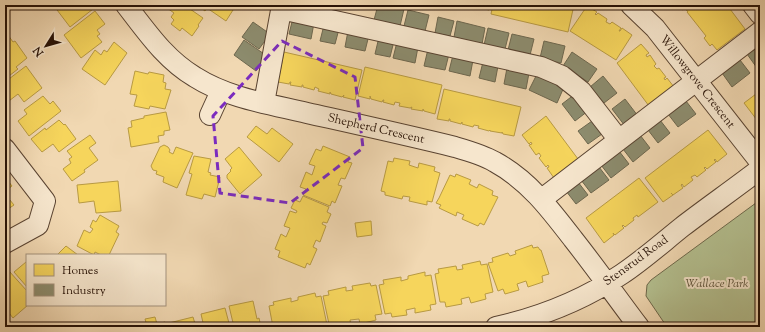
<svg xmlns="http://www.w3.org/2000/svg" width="765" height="332" font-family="'Sorts Mill Goudy',serif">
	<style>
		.green { fill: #b4c090; stroke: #6d684b }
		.homes { fill: #f6d55c; stroke: #b89a42 }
		.industry { fill: #8c8c6e; stroke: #6d674f }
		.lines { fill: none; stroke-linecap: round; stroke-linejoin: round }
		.minor-casing { stroke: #594331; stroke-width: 22 }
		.minor { stroke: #f6e6cd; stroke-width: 20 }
		.marked { fill: none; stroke: #7b2cbf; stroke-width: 3; stroke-dasharray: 8 5; stroke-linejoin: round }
		.labels { text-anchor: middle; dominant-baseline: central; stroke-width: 4; stroke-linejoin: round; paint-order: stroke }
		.street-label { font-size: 12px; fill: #261106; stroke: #f6e6cd }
		.park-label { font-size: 12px; font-style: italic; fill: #584e36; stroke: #f6e6cd }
	</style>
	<rect width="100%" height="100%" fill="#f1d8b2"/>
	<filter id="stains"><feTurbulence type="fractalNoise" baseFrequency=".005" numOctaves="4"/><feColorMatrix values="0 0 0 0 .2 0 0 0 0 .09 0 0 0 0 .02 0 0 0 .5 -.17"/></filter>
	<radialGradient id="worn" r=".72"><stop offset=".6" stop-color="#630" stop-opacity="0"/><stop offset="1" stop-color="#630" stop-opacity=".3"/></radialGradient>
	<path class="green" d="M760,200V327H667L646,296L647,285L651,280Z"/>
	<path class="homes" d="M56,5H90L93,9L70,27L54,6Z
		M163,5H193L190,9L203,18L198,25L199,26L192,36L182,28L180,31L171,24L174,20L171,17L174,13Z
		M197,5H230L229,7L233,10L226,21L207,8L205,11Z
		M468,5H490L489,10Z
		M493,5H574L568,32L491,14Z
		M679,5H725L729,10L730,9L745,29L717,50L712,44L710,46L704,38L706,36L687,12H688L685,8L682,10Z
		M587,6L597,12L595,14L596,15L598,13L607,19L606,22L610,24L612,22L621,28L619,31H620L622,28L632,35L616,60L570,31Z
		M95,11L105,24L97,30L100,34L97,36L102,42L81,58L64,35Z
		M8,35L13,42L15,41L27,58L16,67L18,69L5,79V37Z
		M114,42L127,53L105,85L82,69L95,50L101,55L104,50L107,52Z
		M641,44L649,53L646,55L647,57L650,55L656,64L654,66L657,69L659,68L666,77L664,78L665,80L667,78L674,87L649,106L617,63Z
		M284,52L362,70L355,100L343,97L344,95L342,97L331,94L330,92V94L318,91L319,89L315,87L314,90L303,87V85H302V87L290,85L291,82H290L289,84L278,82Z
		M26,66L42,88L24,102L18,94L5,104V82Z
		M365,67L442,85L435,114L424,111L423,109V111L411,109L412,107L410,108L399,106L400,103L395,102L394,105L383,102L384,100H383L382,102L371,99L370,96V99L358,96Z
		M135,71L148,74L149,72L164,75L163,82L166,83L165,89L171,90L165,109L150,106L149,109L134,106L137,95L130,94Z
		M444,89L521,107L514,136L503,134L502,132V133L490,131V130L489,131L478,128L479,126L474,125L473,127L462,124V122L461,124L450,121V119H449V121L437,119Z
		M760,91V124L744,103Z
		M43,96L50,104L53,101L61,111L29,136L18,121L27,114L24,110Z
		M166,112L170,130L164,131V135L158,136L159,142L131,147L128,128L132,127L131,121L144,118V116Z
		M546,116L578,159L554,178L547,168L549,167L548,165L546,167L539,158L541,156L539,153L536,155L529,145L532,144L531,142L529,144L522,135Z
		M59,120L64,125L65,124L76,139L59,152L53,144L42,152L31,139L45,128L46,130Z
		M256,126L267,134L272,128L293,144L279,162L247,137Z
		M708,130L727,154L717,162L715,159L714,160L716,162L707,169L705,167L704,168L706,170L697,177L695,175L691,177L693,180L684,187L682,184L681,185L683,188L673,195L671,193L673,195L663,202L645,178Z
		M90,135L96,143L89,148L98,160L84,170L85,172L72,181L63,169L71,163L69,159L72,157L67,151Z
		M164,145L168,147L170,150L169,152L173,154L176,147L193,153L177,188L163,182L164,177L156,174L157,171L153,170L151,166L160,147Z
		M323,146L350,157L348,162L352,163L345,179L341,178L338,185L342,186L335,203L332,201L330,206L303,195L306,189L300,187L306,172L312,175L315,166L309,164L316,149L321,151Z
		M239,147L262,175L240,194L227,178V175L231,171L230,170L232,168L225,159Z
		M194,156L211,159L208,172L211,173L210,175L220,177L215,197L204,194L202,199L186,195L192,174L189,173Z
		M394,158L410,161L409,165L418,168L419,163L435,167L434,171L440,173L432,202L427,201V205L409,201L410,197L403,196L402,199L385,195V192L381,191L388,161L393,162Z
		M456,174L471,180L469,184L477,188L479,184L493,191L492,195L498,197L484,225L480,223L478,226L462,219L464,215L457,212L456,216L439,208L441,205L436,203L439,198L450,175L455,177Z
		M5,177L12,186L5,191Z
		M639,178L658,202L638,217L637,215L633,218L634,220L625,227L623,225L622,226L624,228L615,235L613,233L614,235L604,243L586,218Z
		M118,181L121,211L96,213L94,201L79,203L77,185Z
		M5,194L14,205L5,211Z
		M303,196L329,207L327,212L331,214L327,223L323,222L322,224L326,226L320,242L316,240L313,247L317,249L310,265L307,263L305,268L278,257L280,251L275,249L281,234L286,237L290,228L284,226L290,211L296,213L297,211L291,208L295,200L300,202Z
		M100,215L119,226L116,232L119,234L109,255H101L95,252L94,255L77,246L84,230L90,233L93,229L90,227L93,220L96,222Z
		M371,221L372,235L357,237L355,223Z
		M532,245L533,248L538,247L540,250H541L549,274L542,276L543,282L528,287L526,281L517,284L519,290L505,294L503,289L498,291L488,263L493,262L492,258L508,253L510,256L516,254L515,251Z
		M66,246L78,255H57Z
		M480,261L481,265L487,264L493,292L485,294L486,299L471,303L469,297L461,299L462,304L446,307L445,302H440L435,274L439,273L438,269L456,266L457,270L463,269L462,265Z
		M26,262H27V287L14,272Z
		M9,271L27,291V305H28L13,318L5,308V274Z
		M425,272V276L431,275L436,304L430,305L431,310L415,313V308L406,310L407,315L392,317L391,313L385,314L379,285L384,284L383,280L401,277V281L408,279V276Z
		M370,283L371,286L376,285L382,314L375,315L376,320L360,324L359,319L350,320L351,326L344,327H336L335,323L329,324L323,296L329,295L328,291L346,287V291L353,290L352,286Z
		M315,293L316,297L321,296L327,325L320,326L321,327H273L269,306L274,305L273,302L291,298V302L298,300V297Z
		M253,301L257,319L259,318L261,327H234L229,306Z
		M225,308L230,327H204L201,314Z
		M155,317L157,324L165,322L167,327H144L147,326L145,319Z
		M193,317L196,327H170L169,323Z"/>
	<path class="industry" d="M378,5H388L404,9L400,26L374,20Z
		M408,10L429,15L425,31L404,26Z
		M438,17L454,21L450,36L435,33Z
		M293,18L314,23L311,39L289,34Z
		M457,21L485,28L482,44L454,37Z
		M253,22L270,34L259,49L242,37Z
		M324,25L339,29L335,44L320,41Z
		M488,28L509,33L505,49L484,45Z
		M348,31L369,35L365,51L345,47Z
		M512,34L534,39L530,55L508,50Z
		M379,37L394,41L390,57L375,54Z
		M244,40L267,56L256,71L234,55Z
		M544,41L565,46L561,63L540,58Z
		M397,42L418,47L415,63L393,58Z
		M760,45V66L757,68L747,54Z
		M428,49L449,54L445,70L424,66Z
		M572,52L597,69L588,82L563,66Z
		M453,55L473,60L470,76L449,71Z
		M740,60L750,73L732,87L722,73Z
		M483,62L498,66L495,82L479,78Z
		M507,68L529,73L526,89L504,84Z
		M537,74L564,87L557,103L529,90Z
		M603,76L617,93L604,103L590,87Z
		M575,94L588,111L575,121L562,104Z
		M625,99L638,116L625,126L612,109Z
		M686,101L696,114L678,127L668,114Z
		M660,120L670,133L658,143L648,130Z
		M592,121L602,134L588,144L578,131Z
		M640,135L650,148L633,162L623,149Z
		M619,151L629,164L611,178L601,165Z
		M599,167L609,180L591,193L581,180Z
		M578,182L588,195L576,204L566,191Z"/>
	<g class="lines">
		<defs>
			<path id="minor" d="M126,5C147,32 165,59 195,77C228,98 269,104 307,113C356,124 406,135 455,147C469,151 483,155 495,162C528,180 550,209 573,239C596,268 617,298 639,327
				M631,5L655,28L760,162
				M753,5L760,14
				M281,9L541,67L562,76L581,91L619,140
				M264,103L282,5
				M210,115L221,91
				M5,149L45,201L38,225L5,243
				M542,199L760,32
				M496,327C540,317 585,299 622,274C643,260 662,243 682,227C708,207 734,189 760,169"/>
		</defs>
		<use href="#minor" class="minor-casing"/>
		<use href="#minor" class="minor"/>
	</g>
	<path class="marked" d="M282,41L355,77L363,148L290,203L220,193L213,116Z"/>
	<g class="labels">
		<g class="street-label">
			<text transform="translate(697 82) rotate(52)">Willowgrove Crescent</text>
			<text transform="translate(376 129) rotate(13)">Shepherd Crescent</text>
			<text transform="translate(636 261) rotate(-36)">Stensrud Road</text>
		</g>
		<g class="park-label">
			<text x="717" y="284">Wallace Park</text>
		</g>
	</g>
	<rect width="765" height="332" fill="none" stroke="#f1d8b2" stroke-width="20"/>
	<rect x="6" y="6" width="753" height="320" fill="none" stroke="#261106" stroke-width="2"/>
	<rect x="10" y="10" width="745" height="312" fill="none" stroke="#261106"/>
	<rect x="26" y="254" width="140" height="52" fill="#f6e6cd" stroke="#a3917d"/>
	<rect x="34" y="264" width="20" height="12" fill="#f6d55c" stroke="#a3917d"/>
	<text x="62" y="274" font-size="12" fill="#261106">Homes</text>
	<rect x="34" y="284" width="20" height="12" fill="#8c8c6e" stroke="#a3917d"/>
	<text x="62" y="294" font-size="12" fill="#261106">Industry</text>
	<g transform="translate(46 46) rotate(233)" stroke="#f6e6cd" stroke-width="3" paint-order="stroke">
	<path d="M0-3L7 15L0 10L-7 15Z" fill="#261106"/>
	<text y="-6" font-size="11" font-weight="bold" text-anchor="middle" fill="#261106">N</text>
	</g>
	<rect width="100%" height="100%" filter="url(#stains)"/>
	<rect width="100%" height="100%" fill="url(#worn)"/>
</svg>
